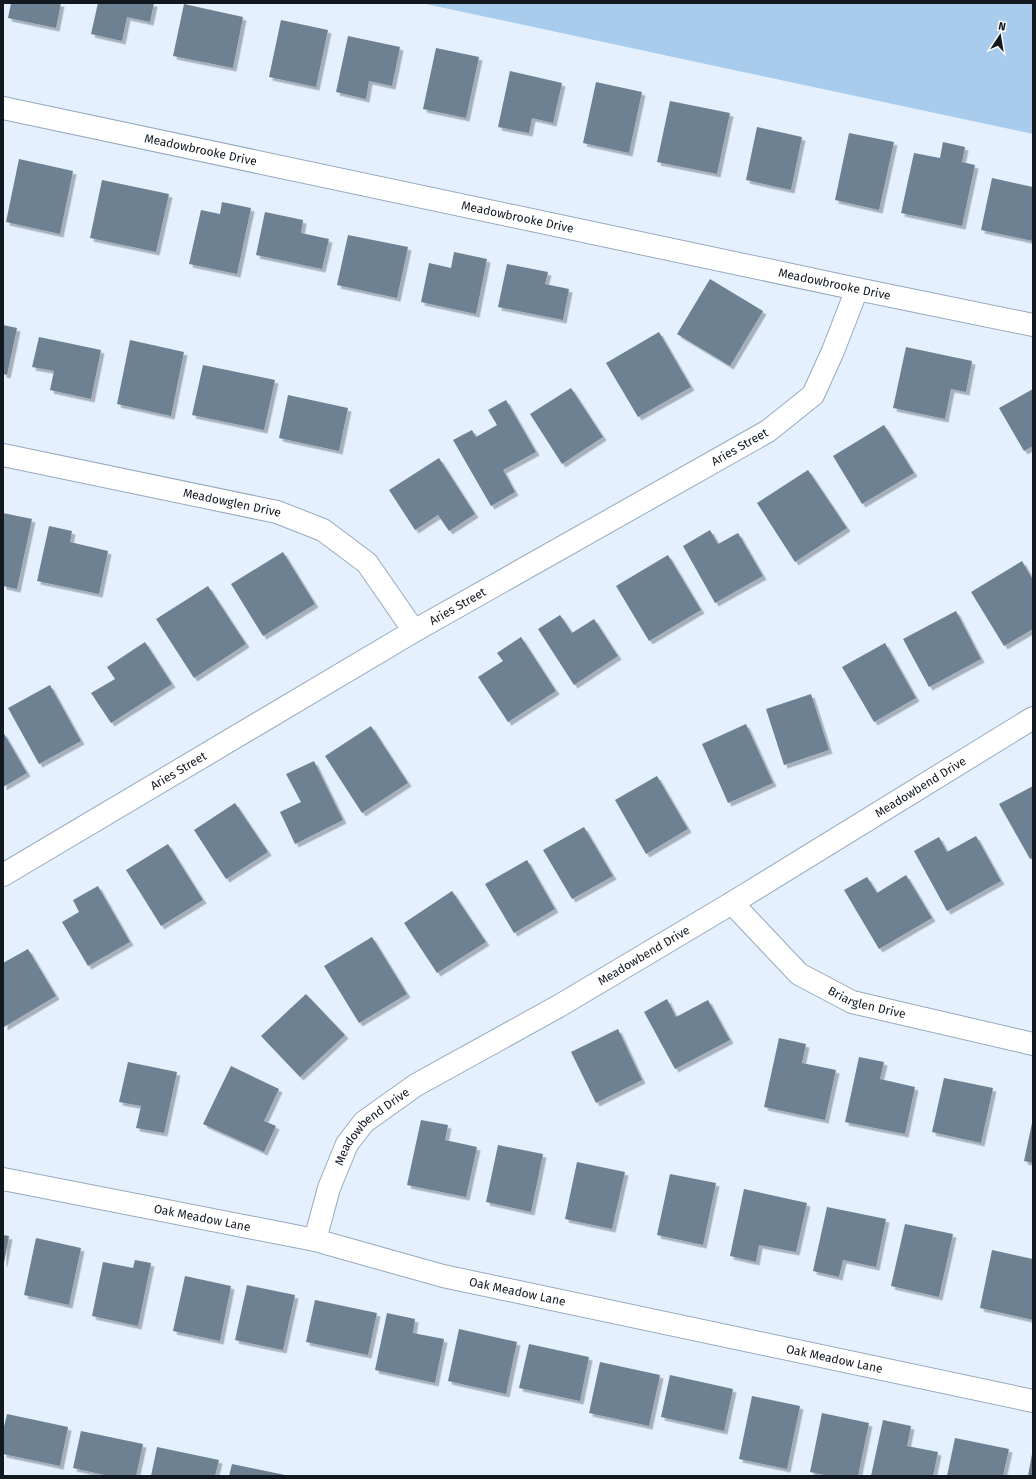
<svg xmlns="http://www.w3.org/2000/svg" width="1036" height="1479" font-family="'Fira Sans',sans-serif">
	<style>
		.green { fill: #a9cbec }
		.building { fill: #6e8193; filter: url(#shadow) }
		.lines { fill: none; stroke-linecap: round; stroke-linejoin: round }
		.minor-casing { stroke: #96aabd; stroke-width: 24 }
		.minor { stroke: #fff; stroke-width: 22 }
		.labels { text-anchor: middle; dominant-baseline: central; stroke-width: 3; stroke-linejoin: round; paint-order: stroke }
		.street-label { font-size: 12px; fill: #11181f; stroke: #fcfcfc }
	</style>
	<defs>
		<filter id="shadow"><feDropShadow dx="3.5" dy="3.5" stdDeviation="0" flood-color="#0004"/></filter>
	</defs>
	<rect width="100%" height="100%" fill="#e4f0fd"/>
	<path class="green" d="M421,3H1033V134Z"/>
	<path class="building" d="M11,3H61L56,28L8,18Z
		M98,3H154L150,22L127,17L122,41L91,34Z
		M184,4L243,17L233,68L173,56Z
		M281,20L328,30L316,87L269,77Z
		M348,36L400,47L392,86L369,81L366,99L336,92Z
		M436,48L479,57L466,118L423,109Z
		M510,71L562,83L553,123L532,118L529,133L498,127Z
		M596,82L642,92L629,153L583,143Z
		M670,101L730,113L717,174L657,162Z
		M757,127L802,137L791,190L746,180Z
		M849,133L894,142L879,210L835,200Z
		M943,142L965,147L962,162L975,165L962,226L901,213L914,153L940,158Z
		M19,159L73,171L60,234L6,222Z
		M992,178L1033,187V241L981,230Z
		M102,180L169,194L156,252L90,238Z
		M222,202L251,208L237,274L189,264L201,210L220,214Z
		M265,212L303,220L301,233L329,239L322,269L256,255Z
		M348,235L408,247L397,298L337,285Z
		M454,252L487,259L476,314L421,302L429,263L451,268Z
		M507,264L548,272L545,284L569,289L563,320L498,307Z
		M710,279L763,311L730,366L677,334Z
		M3,325L17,328L7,375L3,374Z
		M659,332L691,387L638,417L606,363Z
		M39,337L101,350L91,399L50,390L54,371L32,367Z
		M130,340L184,352L171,416L117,404Z
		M906,347L972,361L966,392L951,389L945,419L893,408Z
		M203,365L275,380L264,430L192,415Z
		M571,388L603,437L562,464L530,414Z
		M1033,389V446L1024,451L999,408Z
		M288,395L348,408L339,451L279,438Z
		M506,400L536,452L503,470L515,492L491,506L453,440L472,430L476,437L497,425L488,410Z
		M884,425L914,473L862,504L833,456Z
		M439,458L475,514L449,531L438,515L415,530L389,490Z
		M808,470L847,528L795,562L757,503Z
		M3,513L32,519L17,589L3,586Z
		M49,526L72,531L70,542L108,551L99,594L37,581Z
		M710,530L718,544L738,533L763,576L715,603L683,546Z
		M283,552L315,604L263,636L231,584Z
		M668,555L701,610L649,641L616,586Z
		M1022,561L1033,580V629L1004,646L971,592Z
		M208,586L246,644L194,678L156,619Z
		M956,611L981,659L929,687L903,639Z
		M560,615L572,633L594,619L618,656L574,685L538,629Z
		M521,637L556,691L508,722L478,677L503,661L497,653Z
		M145,642L172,684L111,723L91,693L115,679L107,667Z
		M885,643L916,698L874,722L842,667Z
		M50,685L81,741L39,764L8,708Z
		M811,694L829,750L784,765L766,709Z
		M746,724L773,783L728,803L702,744Z
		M371,726L408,783L362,813L325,756Z
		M3,732L27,773L3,787Z
		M314,761L343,820L295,844L280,812L301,802L286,774Z
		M657,776L688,829L646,854L615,800Z
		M1033,786V858L1030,859L999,804Z
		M235,803L268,852L226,879L194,830Z
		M584,827L613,876L572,899L543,850Z
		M976,836L1001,881L947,911L914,851L939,837L947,852Z
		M168,844L203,900L161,926L126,870Z
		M527,860L555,909L514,933L485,884Z
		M906,875L932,918L879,949L844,890L867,877L877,893Z
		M98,886L130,942L88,966L62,922L79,912L73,900Z
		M452,891L486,942L437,973L404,923Z
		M372,937L407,994L359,1023L324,966Z
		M28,949L56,996L4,1027L3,963Z
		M306,994L345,1035L300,1077L261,1036Z
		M667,999L676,1017L708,1000L730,1040L675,1069L644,1012Z
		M618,1029L642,1080L596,1103L571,1052Z
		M779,1038L806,1044L802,1063L836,1070L825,1120L764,1107Z
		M859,1057L884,1062L880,1079L915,1087L905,1134L845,1122Z
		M128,1062L177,1072L164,1133L136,1128L141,1106L119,1102Z
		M231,1066L279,1089L264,1121L276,1126L264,1152L203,1124Z
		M944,1078L993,1088L981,1143L932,1132Z
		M421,1120L448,1125L445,1140L477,1147L466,1197L407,1185Z
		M1032,1123H1033V1163L1024,1161Z
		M498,1145L543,1154L531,1212L486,1202Z
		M577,1162L625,1172L612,1229L565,1219Z
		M670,1174L716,1183L703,1245L657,1235Z
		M744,1189L807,1203L796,1252L759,1245L756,1262L730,1256Z
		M827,1207L886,1219L876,1267L843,1260L839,1277L813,1271Z
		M905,1224L953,1234L939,1297L891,1286Z
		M3,1235L9,1236L4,1263H3Z
		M36,1238L81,1248L69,1305L24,1295Z
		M992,1250L1033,1259V1320L980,1308Z
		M135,1260L151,1263L138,1326L92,1316L103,1262L133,1268Z
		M185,1276L231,1286L220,1341L173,1331Z
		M247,1285L295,1295L283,1350L235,1340Z
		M315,1300L377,1313L368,1355L306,1342Z
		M387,1313L415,1319L413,1333L444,1339L435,1383L375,1370Z
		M459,1329L517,1342L506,1394L448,1381Z
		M529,1344L589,1357L580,1401L519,1388Z
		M600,1362L660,1375L649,1426L589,1413Z
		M670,1375L733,1389L724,1431L661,1417Z
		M752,1396L800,1406L787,1469L739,1459Z
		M822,1413L869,1423L858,1476H829L810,1472Z
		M7,1414L68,1427L60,1466L3,1454V1431Z
		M883,1420L911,1426L907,1446L938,1452L933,1476H871Z
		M81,1431L143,1444L136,1476H109L73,1468Z
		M955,1438L1009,1449L1003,1476H947Z
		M157,1447L219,1460L215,1476H151Z
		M1032,1454L1033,1476H1028Z
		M232,1464L285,1475V1476H229Z"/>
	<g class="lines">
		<defs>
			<g id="minor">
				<path id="s1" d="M3,108L857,289L1033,325"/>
				<path id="s2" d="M3,455L277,512L323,530L367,563L414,631"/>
				<path id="s3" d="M3,875L414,631L768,431L813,395L833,351L857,289"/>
				<path id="s4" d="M732,903L799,974L852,1002L1033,1044"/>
				<path id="s5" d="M3,1179L315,1240L443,1276L1033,1401"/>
				<path id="s6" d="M315,1240L329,1188L347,1144L364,1122L416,1085L559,1006L732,903L1033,718"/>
			</g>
		</defs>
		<use href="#minor" class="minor-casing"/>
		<use href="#minor" class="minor"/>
	</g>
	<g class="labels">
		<g class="street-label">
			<text stroke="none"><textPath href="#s1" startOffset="202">Meadowbrooke Drive</textPath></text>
			<text stroke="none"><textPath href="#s1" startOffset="526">Meadowbrooke Drive</textPath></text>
			<text stroke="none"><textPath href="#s1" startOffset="850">Meadowbrooke Drive</textPath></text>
			<text stroke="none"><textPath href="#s3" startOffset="852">Aries Street</textPath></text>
			<text stroke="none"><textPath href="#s2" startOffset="234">Meadowglen Drive</textPath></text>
			<text stroke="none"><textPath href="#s3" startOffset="528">Aries Street</textPath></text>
			<text stroke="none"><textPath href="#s3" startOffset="204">Aries Street</textPath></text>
			<text stroke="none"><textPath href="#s6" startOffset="779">Meadowbend Drive</textPath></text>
			<text stroke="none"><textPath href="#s6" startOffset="455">Meadowbend Drive</textPath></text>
			<text stroke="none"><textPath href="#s4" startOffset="172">Briarglen Drive</textPath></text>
			<text stroke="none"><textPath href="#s6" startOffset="131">Meadowbend Drive</textPath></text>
			<text stroke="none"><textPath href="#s5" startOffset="203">Oak Meadow Lane</textPath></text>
			<text stroke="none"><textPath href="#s5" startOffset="527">Oak Meadow Lane</textPath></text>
			<text stroke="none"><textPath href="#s5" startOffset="851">Oak Meadow Lane</textPath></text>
		</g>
	</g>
	<rect width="1036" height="1479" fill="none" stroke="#11181f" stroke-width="8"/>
	<g transform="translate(1000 36) rotate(12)" stroke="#fcfcfc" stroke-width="3" paint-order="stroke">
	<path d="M0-3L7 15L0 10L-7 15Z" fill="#11181f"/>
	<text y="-6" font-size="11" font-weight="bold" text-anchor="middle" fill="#11181f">N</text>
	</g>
</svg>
